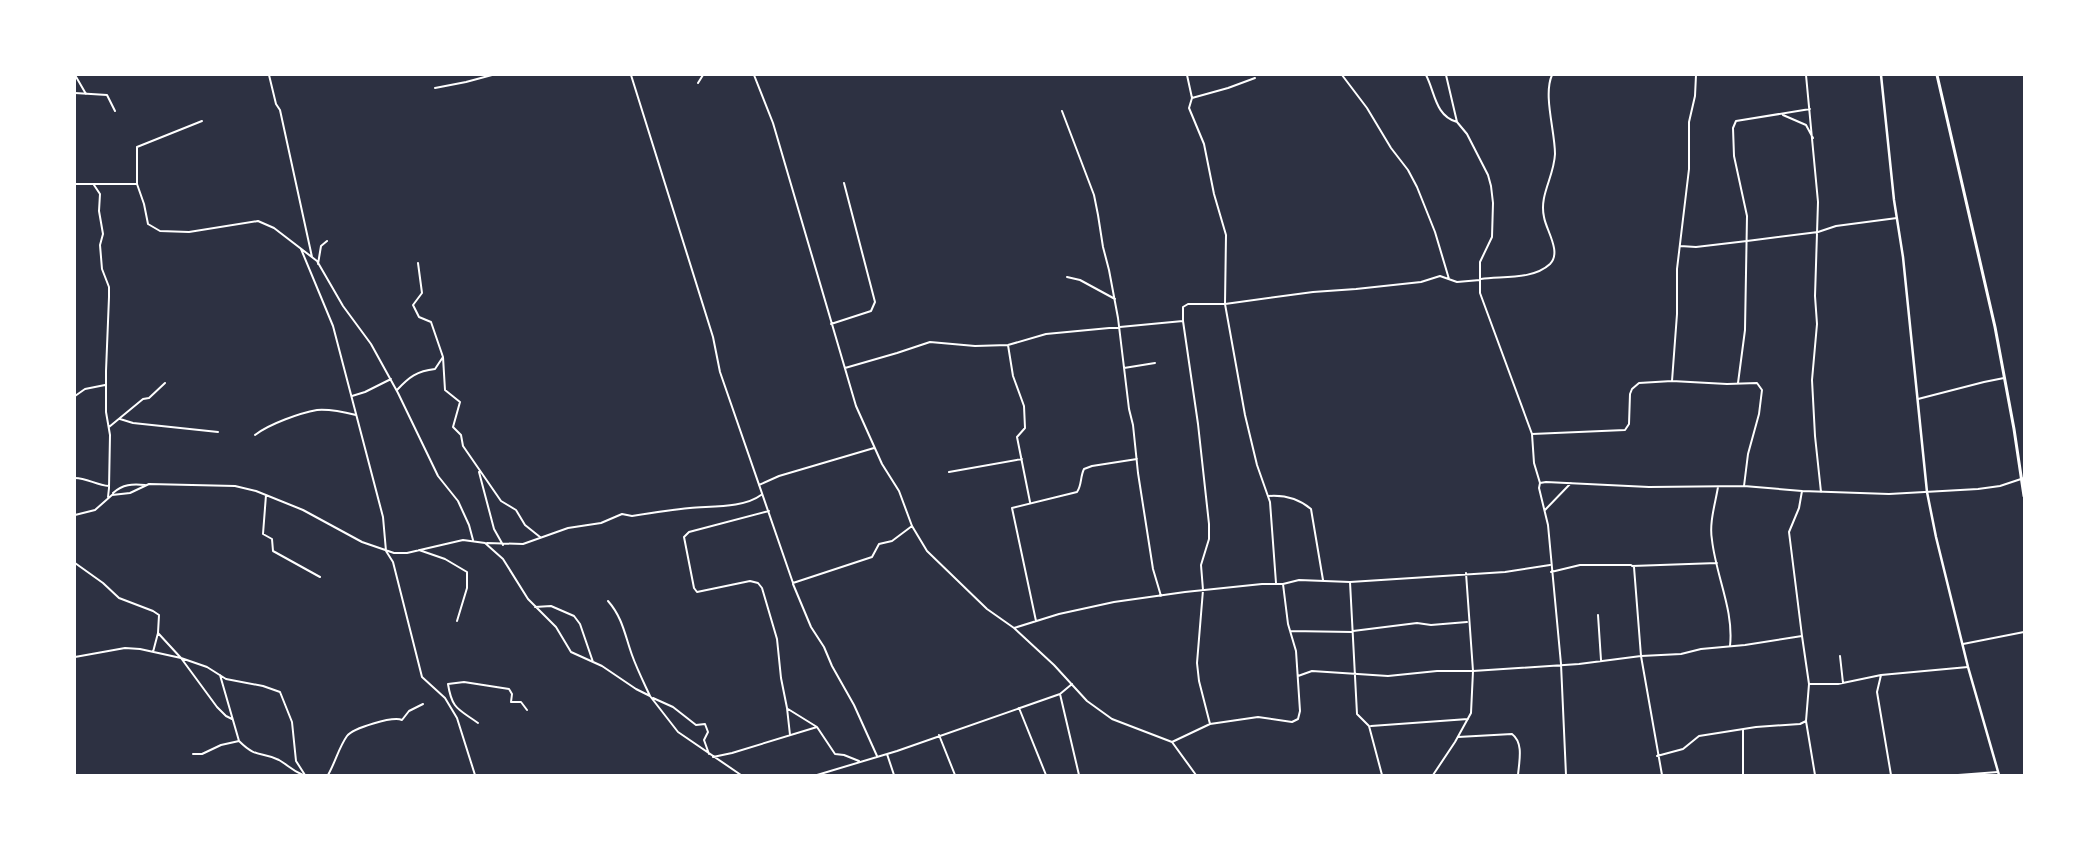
<svg xmlns="http://www.w3.org/2000/svg" width="2099" height="850" font-family="'Public Sans',sans-serif">
	<style>
		.lines { fill: none; stroke-linecap: round; stroke-linejoin: round }
		.minor { stroke: #fff; stroke-width: 2 }
		.tertiary { stroke: #fff; stroke-width: 2.5 }
		.trunk { stroke: #fff; stroke-width: 3 }
	</style>
	<rect width="100%" height="100%" fill="#2d3142"/>
	<g class="lines">
		<path class="minor" d="M75,75L86,94
			M269,75L276,104L280,110L312,257
			M631,75L713,337L720,372L793,583L872,557L879,544L892,541L912,526
			M754,75L773,123L856,406L882,464L899,491L912,526L927,551L987,609L1014,628L1054,665L1087,701L1112,719L1172,742L1196,775
			M1187,75L1192,98L1189,108L1204,144L1214,194L1226,235L1225,304L1245,415L1257,465L1270,502L1276,583
			M1342,75L1367,108L1391,148L1408,170L1417,187L1435,232L1449,279
			M1426,75C1435,92 1435,116 1457,122
			M1446,75L1457,122L1467,134L1488,175L1491,186L1493,203L1492,237L1480,262V293L1532,434L1534,463L1540,483
			M1806,75L1818,202L1815,296L1817,324L1812,380L1815,436L1821,492
			M698,83L703,75
			M435,88L466,82L492,75
			M75,93L107,95L115,111
			M1192,98L1228,88L1255,78
			M1062,111L1094,195L1098,215L1103,247L1109,270L1118,318L1129,409L1133,425L1138,473L1153,569L1161,596
			M1783,115L1806,125L1813,138
			M75,184H137L144,204L148,224L160,231L189,232L258,221L274,228L317,261L343,306L371,344L398,393L438,476L458,501L469,525L473,540
			M137,184V147L202,121
			M94,185L100,194L99,211L103,234L100,245L102,269L109,287V297L106,371V412L110,435L109,488L108,497
			M1680,246L1696,247L1747,241L1818,232L1836,226L1897,218
			M301,249L333,326L383,517L386,551L393,562L422,677L445,698L457,718L475,775
			M318,264L321,246L327,241
			M1067,277L1080,280L1115,299
			M1481,279C1502,276 1533,280 1550,264C1562,252 1546,230 1544,217C1539,195 1554,177 1555,154C1555,131 1543,95 1552,75
			M831,324L871,311L875,302L844,183
			M1008,345L1013,376L1024,406L1025,428L1017,437L1030,502
			M443,357L445,390L460,402L453,427L461,435L463,446L501,501L516,510L525,525L540,537
			M845,368L897,353L930,342L975,346L1008,345L1046,334L1183,321
			M1124,368L1155,363
			M1672,381L1677,314V269L1689,169V122L1695,96L1696,75
			M1738,383L1745,330L1747,216L1734,156L1733,128L1736,121L1810,109
			M397,390C409,377 417,371 435,369L443,357L431,322L419,317L413,305L422,293L418,263
			M75,396L85,389L105,385
			M352,396L365,392L391,379
			M1918,399L1984,382L2004,378
			M120,419L133,423L218,432
			M109,427L143,399L149,398L165,383
			M1532,434L1625,430L1629,424L1630,394L1632,389L1639,383L1672,381L1727,384L1757,383L1762,390L1759,414L1748,454L1744,486
			M255,435C269,424 300,413 317,410C330,409 344,412 356,415
			M479,472L494,529L503,545
			M949,472L1022,459
			M75,478C87,478 96,485 109,486
			M759,485L779,476L874,448
			M1718,487C1715,505 1709,523 1712,540C1716,576 1734,610 1730,646
			M113,493C123,484 132,484 145,485
			M266,495L263,534L272,539L273,551L320,577
			M1269,496C1284,495 1299,499 1311,509L1323,580
			M1545,510L1571,483
			M769,511L689,532L684,537L694,588L697,592L750,581L758,583L762,588L777,639L781,678L787,708L790,735
			M75,515L95,510L112,495L130,493L149,484L235,486L256,491L303,510L362,542L394,553H407L463,540L485,543L503,559L528,599L556,627L571,652L602,666L636,689L650,696L678,732L741,775
			M487,543L523,544L568,528L601,523L622,514L632,516C651,513 670,510 690,508C711,506 744,508 761,495
			M419,550L445,559L467,572V588L457,621
			M75,563L103,583L119,598L153,611L159,615L158,633L153,652
			M1632,566L1717,563
			M1551,572L1580,565H1631L1634,567L1641,656L1662,775
			M1350,582L1357,714L1369,726L1382,775
			M793,584L811,627L824,647L832,666L854,705L877,756
			M608,601C623,618 625,636 632,655C637,669 644,683 650,696
			M535,607L551,606L574,616L580,624L593,662
			M1598,615L1601,660
			M1036,621L1012,508L1077,492C1082,485 1080,477 1084,469L1092,466L1137,459
			M1014,628L1059,614L1114,602L1185,592L1262,584H1283L1299,580L1350,582L1505,572L1550,565
			M1290,631L1352,632
			M1353,631L1417,623L1431,625L1467,622
			M158,633L181,658L207,667L226,679L263,686L280,692L292,722L296,761L305,775
			M1802,636L1789,532L1799,508L1802,491
			M1963,644L2024,632
			M1840,656L1843,683
			M75,657L125,648L140,649L181,658L217,707L226,716L232,719
			M1881,675L1877,692L1891,775
			M1298,676L1312,671L1388,676L1437,671H1473L1579,664L1641,656L1681,654L1701,649L1745,645L1802,636L1809,684H1838L1881,675L1968,667
			M1060,694L1079,775
			M653,698L673,707L696,725L705,724L708,732L704,740L709,754
			M1019,708L1046,775
			M788,709L817,727L835,754L844,755L859,761
			M1806,721L1815,775
			M478,723C459,709 452,710 448,684L464,682L509,689L512,694L511,702H521L527,710
			M1210,724L1199,681L1197,663L1203,590L1201,565L1209,539V524L1198,424L1183,321V307L1188,304H1225L1313,292L1356,289L1421,282L1440,276L1457,282L1480,280
			M1371,726L1468,719
			M1743,730V775
			M939,735L955,775
			M1458,737L1512,734C1524,743 1519,762 1518,775
			M239,741C257,759 261,751 279,760C288,765 291,770 303,775
			M1172,742L1210,724L1258,717L1292,722L1298,719L1300,711L1296,651L1288,624L1283,584
			M193,754H202L221,745L239,741L220,675
			M887,754L894,775
			M1657,756L1683,749L1699,736L1756,727L1800,724L1806,721L1809,684
			M713,757L732,753L817,727
			M328,775C335,763 339,747 347,736C353,728 393,716 402,720L409,711L423,704
			M817,775L897,751L1060,694L1072,684
			M1433,775L1455,742L1471,713L1473,671L1466,573
			M1566,775L1561,664L1548,525L1539,488L1540,483L1546,482L1649,487L1744,486L1802,491L1889,494L1978,489L2000,486L2024,478
			M1958,775L1998,772"/>
		<path class="tertiary" d="M1881,75L1894,200L1903,257L1927,492L1936,537L1968,667L1999,775"/>
		<path class="trunk" d="M1937,75L1995,327L2014,429L2024,496"/>
	</g>
	<rect width="2099" height="850" fill="none" stroke="#ffffff" stroke-width="152"/>
</svg>
